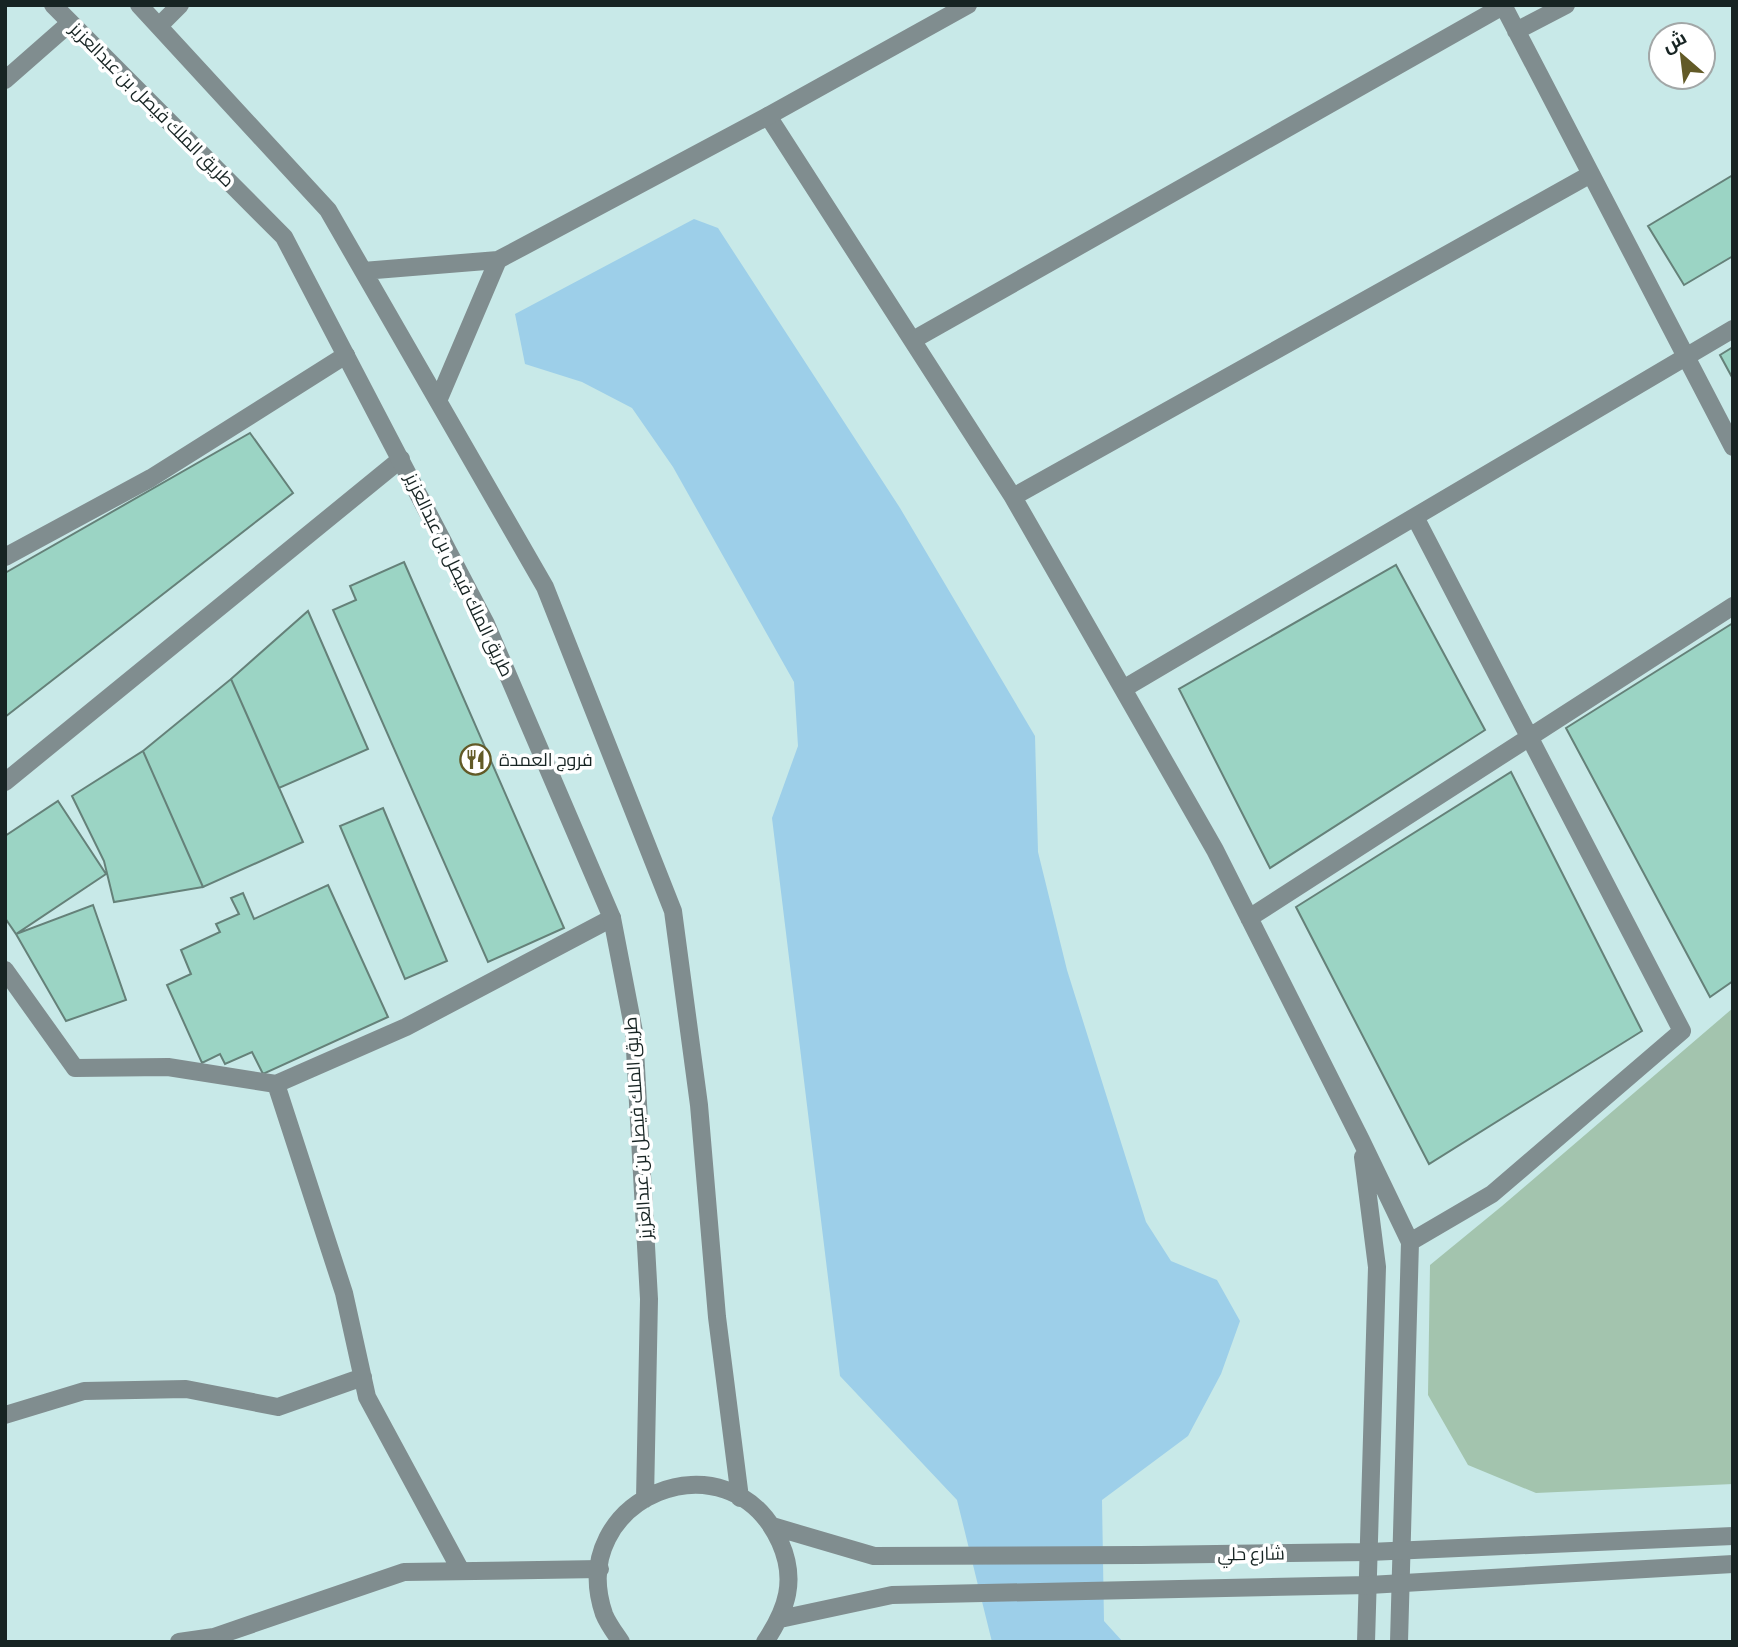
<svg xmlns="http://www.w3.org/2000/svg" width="1738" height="1647" font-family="Bitter,Cairo,serif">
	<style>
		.green { fill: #a3c4ae }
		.water { fill: #9dcfe9 }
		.building { fill: #9bd4c4; stroke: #658179; stroke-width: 2 }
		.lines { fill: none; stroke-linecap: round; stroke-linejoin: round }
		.minor { stroke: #808d8f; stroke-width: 18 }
		.tertiary { stroke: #808d8f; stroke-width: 18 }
		.labels { text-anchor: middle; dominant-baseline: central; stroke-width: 7; stroke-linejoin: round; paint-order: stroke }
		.street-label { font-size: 18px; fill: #172423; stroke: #fff }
		.poi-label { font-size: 18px; fill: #172423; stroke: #fff; text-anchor: start }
	</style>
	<rect width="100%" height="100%" fill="#c8e9e8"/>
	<path class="green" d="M1733,1008V1484L1536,1493L1468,1465L1428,1395L1430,1265L1502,1206Z"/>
	<path class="water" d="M694,219L718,228L900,508L1035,736L1038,852L1067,970L1146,1222L1171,1261L1217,1280L1240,1321L1221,1374L1188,1436L1102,1500L1104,1621L1123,1642H992L957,1500L840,1376L772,818L798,746L794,682L673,467L632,408L582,382L525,364L515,314Z"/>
	<path class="building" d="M1733,175V256L1684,285L1648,226Z
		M1733,347V379L1720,355Z
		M250,433L293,493L5,717V573Z
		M404,562L564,928L488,962L333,610L356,600L350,586Z
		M1396,565L1485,730L1270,868L1179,689Z
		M308,611L368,749L279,788L231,679Z
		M1733,623V981L1710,997L1566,728Z
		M231,679L303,842L203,887L143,751Z
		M143,751L203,887L114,902L104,861L72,796Z
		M1511,772L1642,1031L1429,1164L1296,907Z
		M58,801L106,874L16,934L5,918V836Z
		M383,808L447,961L405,979L340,826Z
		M328,885L388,1017L263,1074L252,1052L225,1064L220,1054L202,1063L167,985L191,974L181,950L220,932L216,924L239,914L231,898L243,893L254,919Z
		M93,905L126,1000L66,1021L16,934Z"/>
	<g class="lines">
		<path class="minor" d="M1503,5L1733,447
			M1516,31L1566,5
			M5,80L70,23
			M768,116L1013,497L1123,689L1215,850L1361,1140L1410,1242L1399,1642
			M913,340L1503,6
			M1013,497L1591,174
			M5,557L151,478L346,355
			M1123,689L1733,329
			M5,782L401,459
			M1249,918L1733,606
			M5,970L75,1068L168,1067L276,1084L406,1027L612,918
			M276,1084L344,1293L367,1397L461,1571
			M1363,1157L1377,1267L1366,1642
			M1410,1242L1492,1194L1682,1031L1415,517
			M5,1415L84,1391L186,1389L278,1407L363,1377
			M179,1642L214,1637L404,1572L600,1569"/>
		<path class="tertiary" d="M53,5L284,237L486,624L612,918L634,1032L649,1299L645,1499
			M139,5L328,210L545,587L673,911L699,1105L717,1317L740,1498
			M159,26L180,5
			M363,271L498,260L768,116L968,5
			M438,401L498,260
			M772,1526L874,1556L1141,1555L1369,1552L1733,1536
			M780,1619L892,1595L1369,1585L1733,1564
			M621,1642C615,1633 608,1624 604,1614C564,1498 729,1430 780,1542C797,1580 787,1609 765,1642"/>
	</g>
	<defs>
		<symbol id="restaurant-ring" viewBox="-11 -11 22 22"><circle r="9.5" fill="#fff" stroke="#625a27" stroke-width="1.5"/><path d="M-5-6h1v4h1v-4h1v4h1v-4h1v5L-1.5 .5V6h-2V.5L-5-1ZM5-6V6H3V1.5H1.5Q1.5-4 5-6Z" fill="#625a27"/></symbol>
	</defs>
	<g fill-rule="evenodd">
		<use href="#restaurant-ring" x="458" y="742" width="35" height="35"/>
	</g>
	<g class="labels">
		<g class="street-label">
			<text transform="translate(152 105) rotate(45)">طريق الملك فيصل بن عبدالعزيز</text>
			<text transform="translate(459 575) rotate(64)">طريق الملك فيصل بن عبدالعزيز</text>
			<text transform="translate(638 1128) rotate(-94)">طريق الملك فيصل بن عبدالعزيز</text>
			<text transform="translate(1251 1554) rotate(-1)">شارع حلي</text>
		</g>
		<g class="poi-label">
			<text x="499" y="760">فروج العمدة</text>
		</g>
	</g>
	<rect width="1738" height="1647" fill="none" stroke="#172423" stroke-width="14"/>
	<g transform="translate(1682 56) rotate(332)"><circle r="33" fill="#ffffff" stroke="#a2a7a7" stroke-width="2"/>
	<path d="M0-5L12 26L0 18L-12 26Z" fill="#625a27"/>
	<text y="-10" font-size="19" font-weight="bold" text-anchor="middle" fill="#172423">ش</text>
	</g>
</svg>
